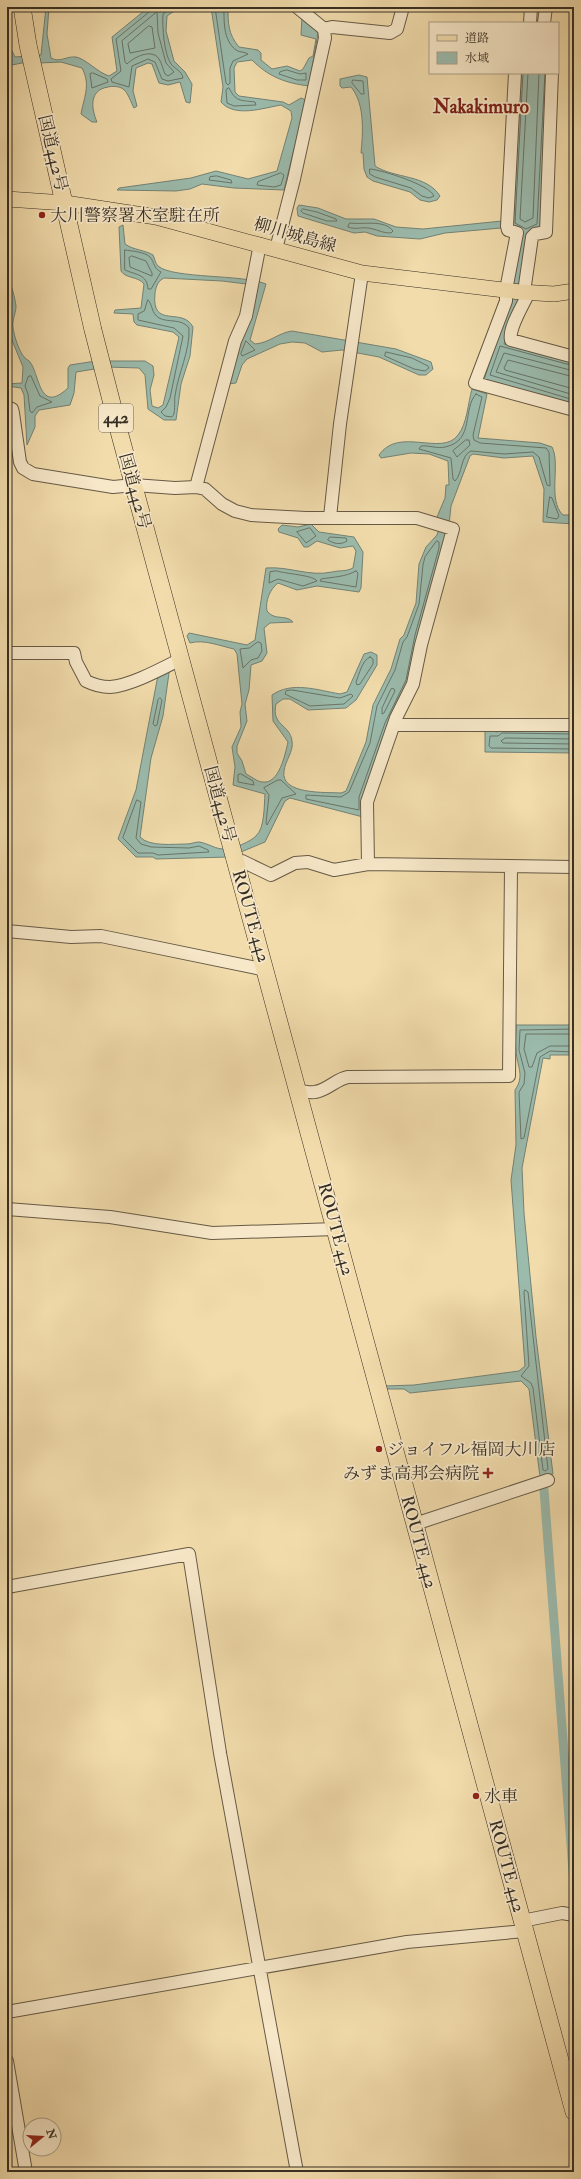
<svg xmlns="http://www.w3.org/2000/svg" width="581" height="2179" font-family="'IM FELL Double Pica','Noto Serif JP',serif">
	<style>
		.water { fill: #9bbbad; stroke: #738376 }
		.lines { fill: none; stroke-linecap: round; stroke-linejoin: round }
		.shore { stroke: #697568; stroke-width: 1 }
		.canal { stroke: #9bbbad; stroke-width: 9 }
		.minor-casing { stroke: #665a46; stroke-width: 14 }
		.major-casing { stroke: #372f24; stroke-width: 16 }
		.highway-casing { stroke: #372f24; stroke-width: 18 }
		.minor { stroke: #f7e8c9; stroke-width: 12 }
		.major { stroke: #f2dcac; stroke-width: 15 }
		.highway { stroke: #f2dcac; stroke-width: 17 }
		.poi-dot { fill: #8f2418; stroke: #f7e8c9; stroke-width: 1.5 }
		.labels { text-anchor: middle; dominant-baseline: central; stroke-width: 3.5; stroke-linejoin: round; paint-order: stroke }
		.shield { fill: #f7e8c9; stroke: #716656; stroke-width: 1 }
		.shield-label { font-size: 16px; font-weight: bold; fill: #372f24 }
		.street-label { font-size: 17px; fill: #372f24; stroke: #f7e8c9 }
		.poi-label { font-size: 17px; fill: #372f24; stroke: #f7e8c9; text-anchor: start }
		.quarter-label { font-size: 19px; font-weight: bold; fill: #7a1f14; stroke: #f7e8c9 }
	</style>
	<rect width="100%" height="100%" fill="#f2dcac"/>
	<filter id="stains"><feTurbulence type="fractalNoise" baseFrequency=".005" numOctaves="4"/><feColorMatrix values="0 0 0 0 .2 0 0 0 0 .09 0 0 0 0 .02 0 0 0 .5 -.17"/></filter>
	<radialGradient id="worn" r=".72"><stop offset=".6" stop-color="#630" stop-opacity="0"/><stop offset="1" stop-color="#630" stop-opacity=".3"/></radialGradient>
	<path class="water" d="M46,7H49L47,34L51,58C60,63 66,56 76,57C86,59 97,72 109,76L117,71L112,37L149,7H180L167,16L166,31L174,61L185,72L192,84L190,103L186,102L180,82L168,85L159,83L152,64L148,63L136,68L133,91L137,106L134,108C131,103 128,92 123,89C119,86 112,86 108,87C89,90 91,108 97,122H92L81,114C84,97 91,85 82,68L61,62L39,63L37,60L7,66V41L15,57L41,55Z
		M211,7H228C228,23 228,34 239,47L258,50L261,53V60L272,69L287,66L300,71L303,69L309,58L313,56L316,39L301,35L302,17L318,33L309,86C285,83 269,77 252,60L237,62L234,68L235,92L239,96L283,102L289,105L301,98L306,100L284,190L234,188L202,184L190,189L176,191L117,190L119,188L191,178L216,171L248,179L277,171L292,118L291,111L281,105C263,108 235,118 221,102L223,87Z
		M519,73H548L541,227L539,229L531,230L519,302L504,344L574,362V404L484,380L511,297V227Z
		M359,75L367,77L375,166C395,179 426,174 440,196L437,200L429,202L420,200L410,192L373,181L367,177L364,169L363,153H361C363,132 365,104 351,87L342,88L340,86V79Z
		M299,205L318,208L346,219H374L396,227L423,229L502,221L501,228L445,233L420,239L377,236L365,232L354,233L298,216L297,208Z
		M123,225L125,244C133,250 145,250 153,255C155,259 155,263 158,266C173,279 242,274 266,284L250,340L255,344C269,343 278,333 292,331L396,349L431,362L433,369L426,375H419L379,357L342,350L322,352L305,343L292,342L280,344L247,359L242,365L236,383L228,384L255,285L222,281L164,278C158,281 156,286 155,293C151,330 182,306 193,327L190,356L181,384L176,420H164L148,409L145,375L139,368L107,367L76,372L74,393L70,405L39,410L35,416V427L27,445L24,395L21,388L7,386V384L22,383L23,367L7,328V277C11,282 15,298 16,306C16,313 12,320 13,327C14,336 19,352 25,358C26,359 30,361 30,362C40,375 39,415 68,388V368L70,365L96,361H145L153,366L154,375L150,390L152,406L158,408L163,405L179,337L173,332L137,325L134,322L133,314L114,313L115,310L141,308L144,284C138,276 126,279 121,271L119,227Z
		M472,389L487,394L478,438L540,443L552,447C561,464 547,500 563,515H574V524L543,522L544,489L533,456L504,458L473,454L470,456L451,506L449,525L409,682L363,817L290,798L285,801L265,842L229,857L156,859L153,857H136L118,839L136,790L159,670L170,666L163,716L151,758L140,837C149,847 174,844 187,844C191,844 195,842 199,842C208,843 216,850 226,849C235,848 250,842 256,836C265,828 264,805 265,794L233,785L235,767L232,747L241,727L240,712L242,704L237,654L234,649C220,646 204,639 190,643L187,636L189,633L247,645L255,640L266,568C289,566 309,577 332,572C340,570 345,572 353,568L356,551L353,546L340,548L317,541L308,547H304L298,538L279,532L278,529L282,525L298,527L311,524L319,532L354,537L363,552L361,588L359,592L317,586L297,590L278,583C270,589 265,601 267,611C274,621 286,614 293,622L270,623L264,628L267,653L262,661L251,665L249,690L245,704L247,721L237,746V753L242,761L246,774C251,776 257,782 263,782C279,784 285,755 288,742L273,721L272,695C292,681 317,690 340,694L347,692L364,654L371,652L377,655V665L356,700L346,708L308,710L290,699H283L276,704C271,726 290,724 292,741C294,751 285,761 284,771C280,795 326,792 341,793L346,791L366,742L373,705L391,669L400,639L404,635L416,603L419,564L426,547L437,535L439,529L437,517L445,498L446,485H449L448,461L429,454L411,453L381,458L379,455C399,426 442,457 458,435C467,424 468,403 472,389Z
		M499,729L574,730V753L485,752V730L498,732Z
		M516,1025H574V1055H550V1059L543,1058L522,1168L524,1213L536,1337L553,1474L540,1477L529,1389L521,1381L410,1393L404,1389H384V1386L414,1385L519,1371L525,1366L511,1180L516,1145L515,1090C525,1076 517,1066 516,1051C515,1042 516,1033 516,1025Z"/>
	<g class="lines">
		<path class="shore" d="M151,7L149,12L116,39L121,71L111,79L112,82L129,87L132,66L148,59L155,62L162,79L168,81L183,78C182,71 175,69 171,64C164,54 162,26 163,14L173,7
			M215,7L226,83L228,85L230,83V68L233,61L248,54C244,51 240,53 236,50C223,40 224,21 224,7
			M157,12L158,33L166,63L174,72L168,76L165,74C163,70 162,63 159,59C152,48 134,57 127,64L125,62L122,41Z
			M149,26L152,27L155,48L130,53L128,44Z
			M287,70L300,74L306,73V80H297L279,74L280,72Z
			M93,73L107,79L108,82L92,88L90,74Z
			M523,73L515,223L526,229L537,224L545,73
			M528,73L520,219L525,222L533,218L539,73
			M353,80L363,81L364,94H361L352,83Z
			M229,88C236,102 240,100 255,102L256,105L234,106L227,103L226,90Z
			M370,169C382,170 430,185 434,196L429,198L422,196L411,188L375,177L370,174Z
			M281,173L284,175L281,185L274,187L257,185L258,182Z
			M217,176L231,180L232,183L209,180L210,177Z
			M303,209L317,212L336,219L337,221H327L303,213L301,211Z
			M350,223C363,225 384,219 393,231L391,233C381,233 377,229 368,228C361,227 356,230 348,227Z
			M125,250C132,251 145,252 150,257C155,263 153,268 161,272L151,289H148C147,274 136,275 125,270Z
			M132,256L146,261L152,273V276L130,267L129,258Z
			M7,289L11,307L7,328
			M148,300C153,305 151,313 159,318C168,323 182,318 189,328C190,352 178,373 175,396C174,403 176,413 172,417L165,416L161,412L166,407L170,398L183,336L174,328L138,320V314L144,311Z
			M246,341L255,350L242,356L241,354Z
			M386,352L412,358L428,366L429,368L425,371L414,369L385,356Z
			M574,366L500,346L490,375L574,400
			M574,371L504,353L496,372L574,395
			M31,376L40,396L52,402L37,407L32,413L30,411L28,394L25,386L28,377Z
			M574,377L508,360L504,368L505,370L574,389
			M476,394L482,397L473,435L474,440L480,443L546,448L549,452L550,486L547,485L539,457L533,452L504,454L471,451C460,456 463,473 455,481L453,479L451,458L419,449L421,446C428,445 438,449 445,447C475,441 462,409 476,394Z
			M466,440H469L470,445L457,457L453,451Z
			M550,497L552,498L559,516L557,519L547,517Z
			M310,528L316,536L306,543L297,532Z
			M330,537L346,538L347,541C341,545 334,544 328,540Z
			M437,541L439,542V548L415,635L406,680L385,723L359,797V810L306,799V795L341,797L349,792L370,743L377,706L395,670L403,642L407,637L419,604L423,565L425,557Z
			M277,571C286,574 313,575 317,581L303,586L278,579L269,583L270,572Z
			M356,571L358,573L356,587L320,581L321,579C333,577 345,577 356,571Z
			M258,642L261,643L262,651L258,658L251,660L243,668L240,649L249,648Z
			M370,657L373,659V664L360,684L357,685L356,682C359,675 362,660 370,657Z
			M394,689L395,691L384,713L382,714V708L391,689Z
			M292,690L340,698L351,694L353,696L344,704L310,706L285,694L286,691Z
			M160,698L162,700L157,725L155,726L153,724L158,700Z
			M574,734L502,733L498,736H490L489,746L491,748L574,749
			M574,739L505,738L501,741L503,743L574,744
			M241,774L253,781L254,785L238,782V775Z
			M278,780H281L296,794L282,798L267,825L266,823L269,795L264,788Z
			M137,800L141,802L136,838L141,844L151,847L189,848L199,846L208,850L209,852L158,855L153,853H138L123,838Z
			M574,1029L520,1030L519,1050L525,1073L524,1084L519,1092L521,1139L524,1138L540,1057L550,1051L574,1052
			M574,1034H526L524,1049L529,1067H532L537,1053L550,1046H574
			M525,1290L528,1292L548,1469L545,1471L543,1470L533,1388L531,1383L521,1376L529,1366L524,1292Z"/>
		<path class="canal" d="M543,1477L574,1884"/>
		<defs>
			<path id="minor" d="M530,23L531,7
				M544,23L546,7
				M324,29L332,27L390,33L397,29L403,7
				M515,73L507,226L508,230L517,233L506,290V301L475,383L574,410
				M276,249L294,179L325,38L324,29L297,7
				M524,292L532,237L535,234L546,232L552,73
				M529,292C524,304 508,328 511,340L574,357
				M7,407L12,409L13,413L20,462L23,468L33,474L113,487L134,485L175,488L196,487L205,489L222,504L235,511L251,515L306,518H417L453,529L421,645L413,684L396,718L367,802L368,864
				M196,487L235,341L246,316L260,244
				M330,517L340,424L362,273
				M7,653H74L76,662L86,681C94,685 102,687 110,687C130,686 163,668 181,659
				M394,725H574
				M236,865L242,861L271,875L295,863L308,862L334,870L368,864L574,867
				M7,931L71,937L101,936L266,970
				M299,1091C304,1091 310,1093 315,1092C328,1090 336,1079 348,1077L509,1076L511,867
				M7,1209L110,1217L212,1233L336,1229
				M415,1524L548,1480
				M7,1587L189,1554L220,1753L297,2172
				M522,1921L562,1913L574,1915
				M7,2012L407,1942L525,1931
				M7,2061L26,2172"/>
			<path id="major" d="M7,199L65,203L156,217L362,273L520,292L554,294L574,291"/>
			<path id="highway" d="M22,7L28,45L93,330L120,435L574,2112"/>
		</defs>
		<use href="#minor" class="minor-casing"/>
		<use href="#major" class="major-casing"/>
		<use href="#highway" class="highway-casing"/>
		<use href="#minor" class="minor"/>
		<use href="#major" class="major"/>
		<use href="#highway" class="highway"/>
	</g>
	<g class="poi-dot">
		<circle cx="42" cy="215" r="4"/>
		<circle cx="379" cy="1449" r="4"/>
		<path d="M486 1467h4v4h4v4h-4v4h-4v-4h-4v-4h4z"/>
		<circle cx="476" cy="1796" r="4"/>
	</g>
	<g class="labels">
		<rect class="shield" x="99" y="404" width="34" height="28" rx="3"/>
		<g class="shield-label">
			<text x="116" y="418">442</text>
		</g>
		<g class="street-label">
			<text transform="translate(53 153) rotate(77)">国道442号</text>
			<text transform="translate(295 235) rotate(16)">柳川城島線</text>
			<text transform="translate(135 491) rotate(75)">国道442号</text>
			<text transform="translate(220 804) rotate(75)">国道442号</text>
			<text transform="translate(251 916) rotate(74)">ROUTE 442</text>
			<text transform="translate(336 1229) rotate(75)">ROUTE 442</text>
			<text transform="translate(419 1542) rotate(75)">ROUTE 442</text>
			<text transform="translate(507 1866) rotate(75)">ROUTE 442</text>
		</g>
		<g class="poi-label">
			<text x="50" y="215">大川警察署木室駐在所</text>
			<text x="387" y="1449">ジョイフル福岡大川店</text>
			<text x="479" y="1473" text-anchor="end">みずま高邦会病院</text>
			<text x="484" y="1796">水車</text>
		</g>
		<g class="quarter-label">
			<text x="481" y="107">Nakakimuro</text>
		</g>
	</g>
	<rect width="581" height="2179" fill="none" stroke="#f2dcac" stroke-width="24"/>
	<rect x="8" y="8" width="565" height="2163" fill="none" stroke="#372f24" stroke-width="2"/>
	<rect x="12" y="12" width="557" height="2155" fill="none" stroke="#372f24"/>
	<rect x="429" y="22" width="130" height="52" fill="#f7e8c9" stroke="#aa9e87"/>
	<rect x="437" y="35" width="20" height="6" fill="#f2dcac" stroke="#aa9e87"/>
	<text x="465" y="42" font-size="12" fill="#372f24">道路</text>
	<rect x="437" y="52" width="20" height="12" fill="#9bbbad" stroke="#aa9e87"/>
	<text x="465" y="62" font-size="12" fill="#372f24">水域</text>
	<g transform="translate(42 2137) rotate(72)"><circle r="19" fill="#f7e8c9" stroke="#aa9e87"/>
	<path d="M0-3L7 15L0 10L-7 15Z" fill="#8f2418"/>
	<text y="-6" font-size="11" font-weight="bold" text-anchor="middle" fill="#372f24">N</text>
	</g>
	<rect width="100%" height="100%" filter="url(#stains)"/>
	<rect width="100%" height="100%" fill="url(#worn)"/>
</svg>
